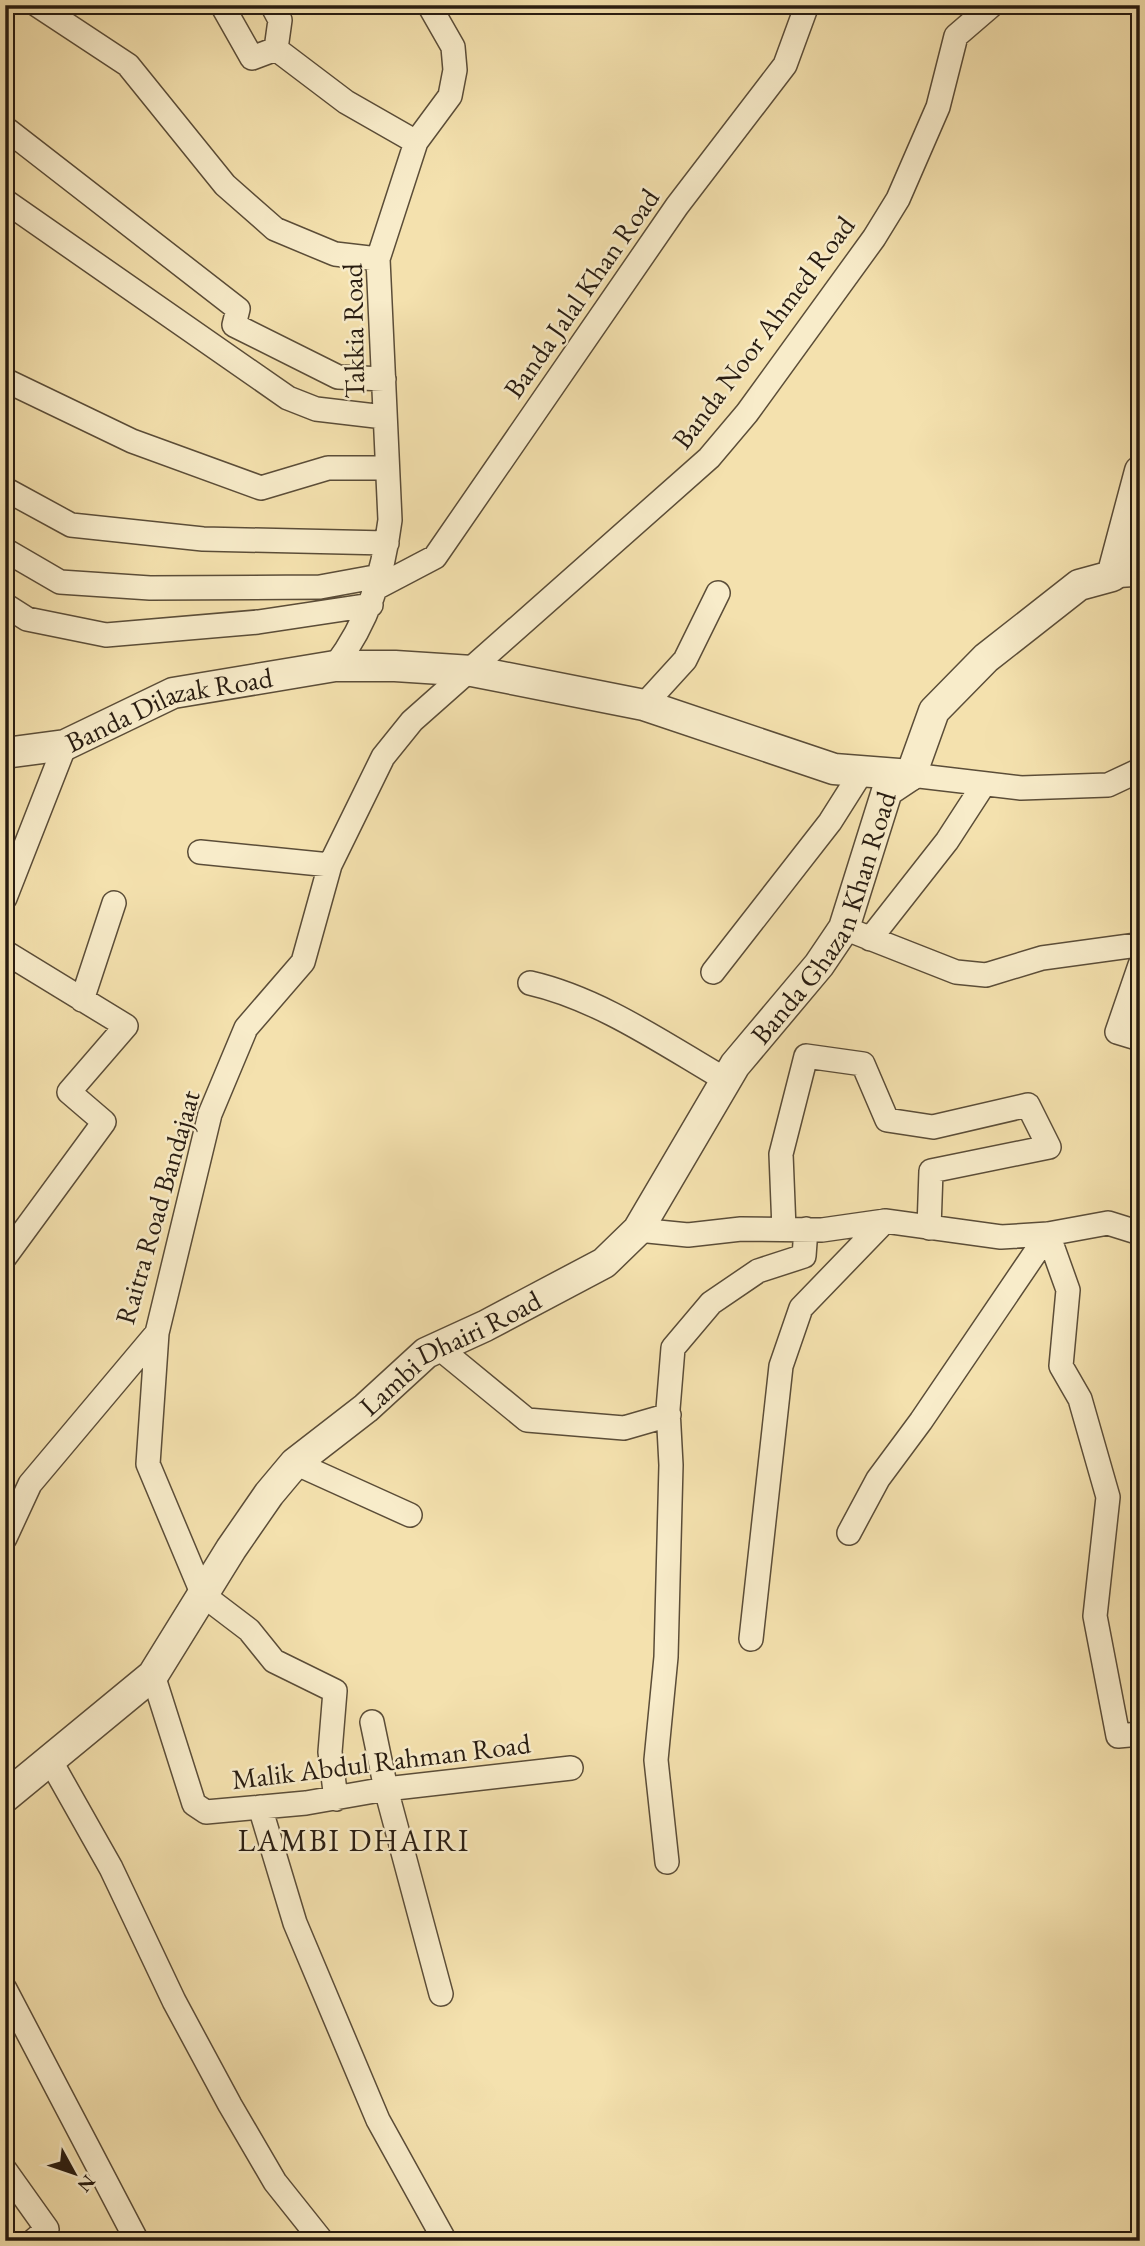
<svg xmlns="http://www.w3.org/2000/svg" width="1145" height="2246" font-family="'EB Garamond',serif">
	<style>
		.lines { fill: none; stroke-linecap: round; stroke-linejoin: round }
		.minor-casing { stroke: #5b4d38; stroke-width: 26 }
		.tertiary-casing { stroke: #5b4d38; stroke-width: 33 }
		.minor { stroke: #f8ecca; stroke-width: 23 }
		.tertiary { stroke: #f8ecca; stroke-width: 30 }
		.labels { text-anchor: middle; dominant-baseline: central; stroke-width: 5; stroke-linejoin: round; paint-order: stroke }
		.street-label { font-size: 28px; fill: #281c11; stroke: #f8ecca }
		.neighbourhood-label { font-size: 30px; letter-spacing: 2px; fill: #281c11; stroke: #f8ecca }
	</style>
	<rect width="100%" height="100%" fill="#f4e1ae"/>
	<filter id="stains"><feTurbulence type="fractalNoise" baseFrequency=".00286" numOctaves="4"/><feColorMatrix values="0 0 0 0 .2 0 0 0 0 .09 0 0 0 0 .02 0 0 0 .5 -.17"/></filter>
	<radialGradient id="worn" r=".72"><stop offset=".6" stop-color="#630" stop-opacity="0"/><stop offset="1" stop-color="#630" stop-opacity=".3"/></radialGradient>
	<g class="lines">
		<defs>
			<path id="minor" d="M37,5L128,65L225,185L275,229L335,254L378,259
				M222,5L252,58L276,49L346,102L416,142
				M272,5L280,20L276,49
				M5,128L238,309L234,325L338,377L384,379
				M5,201L288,398L316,409L384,417
				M5,380L132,441L261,488L328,468H385
				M5,489L71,525L203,539L387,543
				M5,550L60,582L150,588L320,587L380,576
				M1112,576L1140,574
				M376,588L435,557L677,206L785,65L807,5
				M5,605L27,619L106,635L258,622L371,605
				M335,666C368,622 383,575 390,520L378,259L416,142L450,96L455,70L453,47L429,5
				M644,705L685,660L718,593
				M911,775L1021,788L1108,785L1140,770
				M200,852L330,865
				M5,898L65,745
				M844,928L956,972L986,975L1042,958L1137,945L1140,942
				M870,939L947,841L984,784
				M5,952L126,1026L69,1092L104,1122L5,1257
				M1140,965L1117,1032L1140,1039
				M713,972L830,822L861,773
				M530,983C600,999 664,1044 726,1080
				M82,1000L114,903
				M784,1229L781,1154L806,1056L863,1064L887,1120L933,1127L1028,1105L1049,1147L931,1171L929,1228
				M638,1230L688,1235L741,1229L822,1230L885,1221L1001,1237L1048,1234L1108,1223L1140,1233
				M1048,1234L1068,1290L1061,1366L1080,1399L1108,1497L1095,1616L1118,1736L1140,1734
				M157,1333L148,1464L203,1595L249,1630L274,1661L335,1691L330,1752L336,1799
				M438,1347L527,1420L624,1428L669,1415
				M295,1463L410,1515
				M849,1533L878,1479L921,1421L1048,1234
				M5,1538L30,1484L157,1333L210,1114L246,1028L303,962L330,865L383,757L412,721L709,458L747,413L874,238L898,199L938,107L956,36L992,5
				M751,1639L781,1366L801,1308L885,1221
				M153,1675L194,1804L206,1812L306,1803L386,1789L571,1768
				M372,1722L386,1789L441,1994
				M50,1760L111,1868L174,2001L230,2105L275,2182L322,2241
				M260,1807L295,1923L378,2120L445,2241
				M667,1862L656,1760L666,1657L671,1465L668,1409L673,1348L711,1303L758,1271L804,1256L806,1229
				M5,1989L137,2241
				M5,2170L47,2229L33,2241"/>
			<g id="tertiary">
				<path id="s1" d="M5,753L65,745L173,693L335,666H395L472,671L644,705L834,769L911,775"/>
				<path id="s2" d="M5,1797L153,1675L231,1549L269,1494L295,1463L366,1408L426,1353L485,1326L604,1263L638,1230L735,1065L819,965L844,928L887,791L911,775L934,711L986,658L1079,585L1112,576L1140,471"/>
			</g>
		</defs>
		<use href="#minor" class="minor-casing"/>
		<use href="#tertiary" class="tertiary-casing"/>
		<use href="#minor" class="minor"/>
		<use href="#tertiary" class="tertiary"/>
	</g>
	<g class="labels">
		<g class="street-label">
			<text transform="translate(581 293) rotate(-55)">Banda Jalal Khan Road</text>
			<text transform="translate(353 331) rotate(-91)">Takkia Road</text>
			<text transform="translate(763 332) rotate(-53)">Banda Noor Ahmed Road</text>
			<text stroke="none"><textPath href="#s1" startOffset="172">Banda Dilazak Road</textPath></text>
			<text stroke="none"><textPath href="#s2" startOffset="1232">Banda Ghazan Khan Road</textPath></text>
			<text transform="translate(157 1207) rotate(-74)">Raitra Road Bandajaat</text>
			<text stroke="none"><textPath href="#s2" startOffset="639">Lambi Dhairi Road</textPath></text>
			<text transform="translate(381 1761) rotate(-7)">Malik Abdul Rahman Road</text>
		</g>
		<g class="neighbourhood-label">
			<text x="354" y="1840">LAMBI DHAIRI</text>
		</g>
	</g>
	<rect width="1145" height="2246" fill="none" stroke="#f4e1ae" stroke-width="28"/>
	<rect x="7" y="7" width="1131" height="2232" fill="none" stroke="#281c11" stroke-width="3.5"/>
	<rect x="14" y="14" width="1117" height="2218" fill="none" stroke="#281c11" stroke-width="2"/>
	<g transform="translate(74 2173) rotate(130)" stroke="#f8ecca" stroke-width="5" paint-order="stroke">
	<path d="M0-5L12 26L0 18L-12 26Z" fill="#281c11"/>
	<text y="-10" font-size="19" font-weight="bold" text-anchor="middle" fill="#281c11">N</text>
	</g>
	<rect width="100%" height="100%" filter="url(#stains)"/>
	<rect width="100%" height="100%" fill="url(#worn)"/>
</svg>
